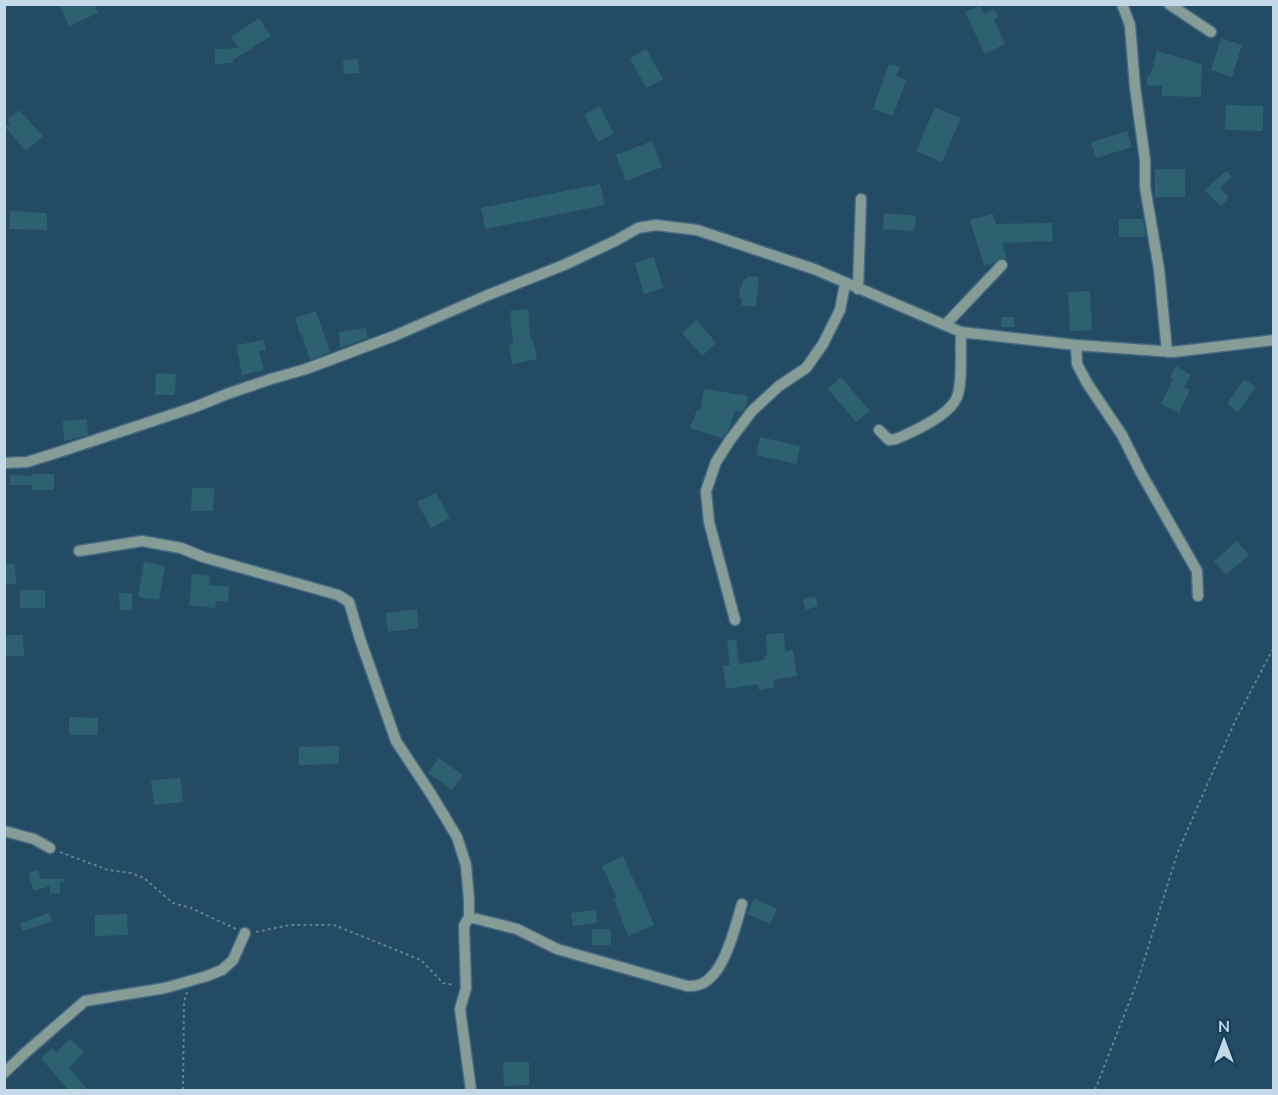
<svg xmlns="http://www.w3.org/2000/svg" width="1278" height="1095" font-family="'Nunito Sans',sans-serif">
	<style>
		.building { fill: #2e616f }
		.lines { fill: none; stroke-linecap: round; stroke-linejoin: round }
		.minor-casing { stroke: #466a81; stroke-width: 13 }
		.path { stroke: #608096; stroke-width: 2; stroke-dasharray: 3 3; stroke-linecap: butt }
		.minor { stroke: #869d97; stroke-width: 10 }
	</style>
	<rect width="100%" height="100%" fill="#234b64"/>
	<path class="building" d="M59,4H94L98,13L69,26Z
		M980,6L984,14L994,9L998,17L994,19L1005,44L985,54L965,12Z
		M259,18L271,36L233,60V63L215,64V49L239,48L231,37Z
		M1221,38L1242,45L1232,77L1211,70Z
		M646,49L663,79L646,88L630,58Z
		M1157,51L1202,64L1201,97L1162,96V86L1147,85V76H1150Z
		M358,59L359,73L344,74L343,60Z
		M889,64L900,67L896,76L906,80L893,116L873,109Z
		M1226,105L1263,106V131L1225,130Z
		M599,106L614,133L598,142L584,115Z
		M935,107L961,118L942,162L916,151Z
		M19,110L43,136L26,151L5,127L10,123L7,120Z
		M1127,131L1132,147L1096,158L1091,142Z
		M652,141L662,167L626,181L616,155Z
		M1155,169H1185V197H1155Z
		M1226,171L1232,177L1220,188L1229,197L1221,206L1204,190Z
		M600,184L605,205L485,229L481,208Z
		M10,211L47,213V230L9,229Z
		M884,213L916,216L914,231L883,229Z
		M993,214L996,224L1052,223L1053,241L1002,243L1007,259L1000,258L994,263L984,266L970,220Z
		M1119,219H1143L1146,237H1119Z
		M654,257L663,288L644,294L635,263Z
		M747,276L759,277L756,307L741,305L742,298L739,297L740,287H742L743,279H747Z
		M1090,291L1092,330L1070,331L1068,292Z
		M528,309L531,341L533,340L537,359L512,364L509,345L513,344L510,311Z
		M316,311L330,352L310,360L302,334H300L295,318Z
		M1001,317H1014V327H1001Z
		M697,320L716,343L702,356L682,333Z
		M366,328L367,338L340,348L339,332Z
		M264,340L266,350L259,351L264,370L242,375L236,345Z
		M1176,366L1191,375L1184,387L1190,390L1179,413L1161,404L1173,379L1170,377Z
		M156,373L176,374L175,395H155Z
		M841,377L870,411L856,422L828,389Z
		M1244,379L1256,387L1238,412L1227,404Z
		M704,389L748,396L746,406L742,412L735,410L729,429L722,438L690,428L697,410L700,411Z
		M87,419L88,435L64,441L63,421Z
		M760,437L800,446L796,464L756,455Z
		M32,474H54V490H32V485H10V475L32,476Z
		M192,488H214L213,511H191Z
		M436,493L450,518L431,528L417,502Z
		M1237,541L1249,555L1226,575L1214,561Z
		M144,562L165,566L159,600L138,597Z
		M15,564L16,584H4V565Z
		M192,574L210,576L209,585L229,587L228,602L216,601L215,608L189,605Z
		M20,590H45V608H20Z
		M119,593H132V610H120Z
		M815,596L818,606L806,610L803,600Z
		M417,609L419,628L388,632L386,613Z
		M784,633L785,652L793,650L797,676L773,680L774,687L759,690L758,684L726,689L723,666L730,665L727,641L736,639L739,664L765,660L764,655H767L766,634Z
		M4,635H23L24,656H4Z
		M69,717L98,718V735H69Z
		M339,746V764L299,765V747Z
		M439,758L463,775L452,790L428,773Z
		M180,778L183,802L154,805L151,781L152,780Z
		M623,856L638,890L639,889L654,925L628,936L614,899L617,898L602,866Z
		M38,870L41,879H65V881L60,883V893L50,894V886L34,891L28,873Z
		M754,899L777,909L770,924L747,914Z
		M596,910L597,923L573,926L571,913Z
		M49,913L52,921L23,931L20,923Z
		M127,914L128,935L95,936V915Z
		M592,929H611V945H592Z
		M70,1039L84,1052L69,1068L88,1090H68L41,1058L52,1048L56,1053Z
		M503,1062H529V1085L504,1086Z"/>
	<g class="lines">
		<defs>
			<path id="minor" d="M1122,4L1130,25L1135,87L1145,160V187L1159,269L1167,352
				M1169,4L1211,32
				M858,289L861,199
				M945,325L1002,265
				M1076,345L1077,364L1087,383L1122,435L1141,473L1197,571L1198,596
				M879,430L889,440L896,439C913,432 950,415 957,397C963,382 960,349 961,332
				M4,463L27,462L56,453L195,407L227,394L271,379L306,369L394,336L488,295L564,265L615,241L638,228L656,225L697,230L814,269L961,332L1076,345L1173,352L1274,340
				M79,551L142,541L181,548L203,557L338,595L349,602L360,639L396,741L431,794L457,837L466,865L469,900V917L464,926L466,988L460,1009L471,1090
				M735,620L709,522L706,491L716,462L730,440L752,411L779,386L806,368L823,344L840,310L845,284
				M4,831L34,839L50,848
				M469,917L517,929L557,949L687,986C691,986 697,986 701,984C725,974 735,927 742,904
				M4,1073L25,1053L85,1001L165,988L207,976L222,970L233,960L245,933"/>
		</defs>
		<use href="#minor" class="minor-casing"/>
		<path class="path" d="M60,852L108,870L131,873L144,878L173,903L191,908L236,929
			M256,932L290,925H334L421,960L443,983L454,985
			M183,1090L184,1002L187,992
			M1095,1090L1139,977L1177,854L1236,719L1274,647"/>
		<use href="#minor" class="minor"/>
	</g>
	<rect width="1278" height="1095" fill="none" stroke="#c4d9e8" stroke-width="12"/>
	<g transform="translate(1224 1041)" stroke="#174159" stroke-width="4.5" paint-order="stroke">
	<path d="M0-4.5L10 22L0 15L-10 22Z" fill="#c4d9e8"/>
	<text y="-9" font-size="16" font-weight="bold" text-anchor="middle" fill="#c4d9e8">N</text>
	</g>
</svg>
